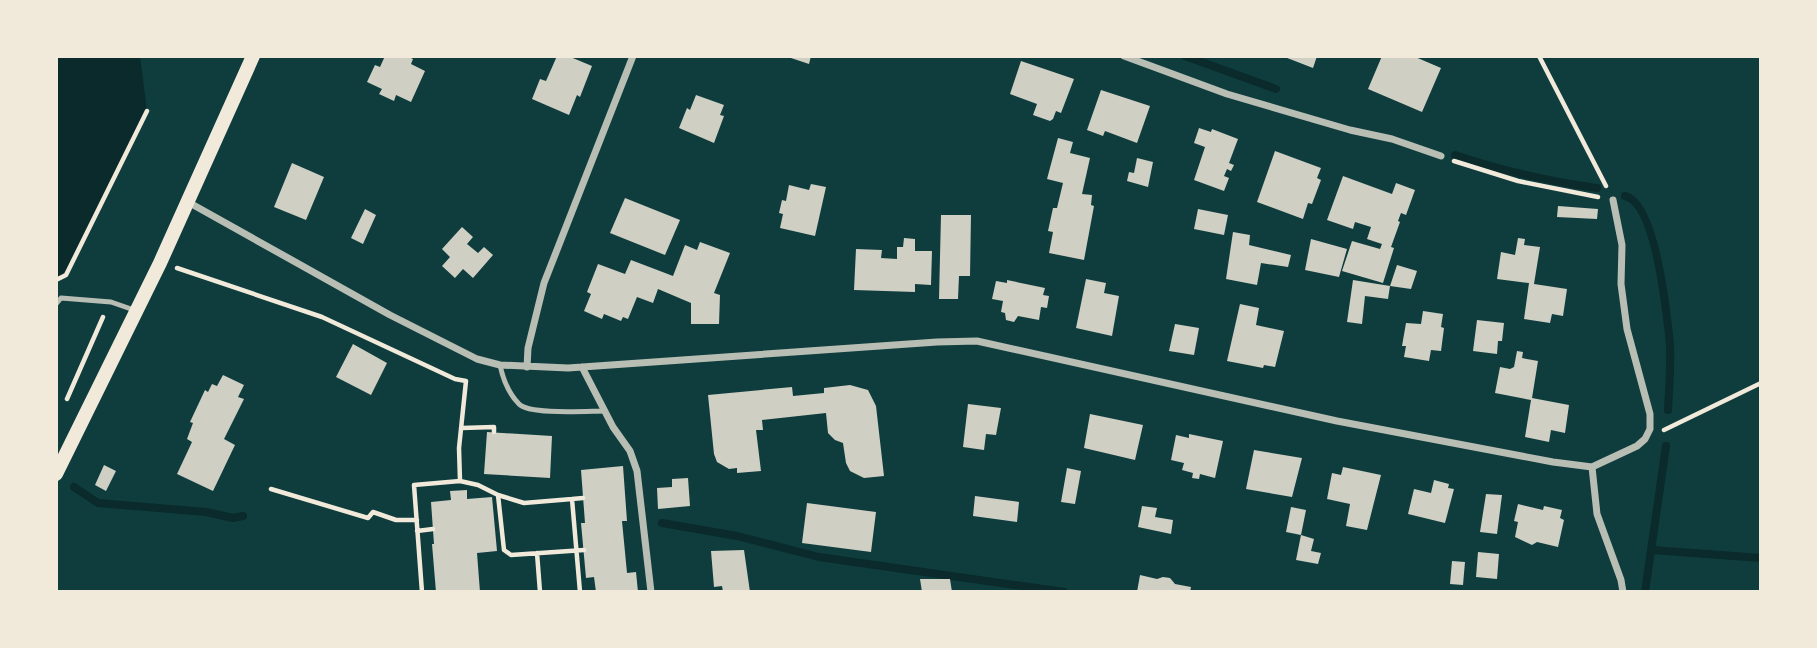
<svg xmlns="http://www.w3.org/2000/svg" width="1817" height="648" font-family="Arial,sans-serif">
	<style>
		.water { fill: #0a2a2b }
		.lines { fill: none; stroke-linecap: round; stroke-linejoin: round }
		.stream { stroke: #0a2a2b; stroke-width: 8 }
		.building { fill: #cfcfc3 }
		.path { stroke: #f1e9da; stroke-width: 4.5 }
		.service { stroke: #b8beb3; stroke-width: 5 }
		.minor { stroke: #b8beb3; stroke-width: 7 }
		.secondary { stroke: #f1e9da; stroke-width: 14 }
	</style>
	<rect width="100%" height="100%" fill="#0f3d3e"/>
	<path class="water" d="M56,56H140L147,111L66,274L56,280Z"/>
	<g class="lines">
		<path class="stream" d="M1185,56L1276,89
			M1455,155C1502,171 1548,181 1597,188
			M1625,196C1656,203 1667,315 1670,345C1671,366 1669,389 1668,410
			M74,487L98,503L206,512L233,518L243,516
			M662,523L737,536L819,557L1064,592
			M1652,550L1761,558
			M1645,592L1666,446"/>
	</g>
	<path class="building" d="M385,56H407L413,59L411,64L425,71L411,102L396,95L394,101L379,94L382,89L367,82L375,65L380,67Z
		M557,56H568L592,66L580,97L577,95L569,115L532,99L540,79L546,81Z
		M785,56H811L809,64Z
		M1282,56H1317L1313,68Z
		M1382,56H1413L1441,68L1422,112L1368,89Z
		M1021,61L1074,79L1061,113L1056,111L1053,119L1050,121L1033,115L1037,104L1010,94Z
		M1101,90L1150,106L1137,143L1105,131L1103,136L1087,130Z
		M696,95L724,105L720,115L724,116L714,143L679,128L687,108L690,110Z
		M1199,128L1211,132L1212,129L1238,139L1229,163L1234,165L1231,171L1227,169L1224,176L1229,178L1224,191L1194,180L1205,147L1194,143Z
		M1058,138L1073,142L1070,153L1090,158L1082,194L1092,195L1091,205L1094,206L1084,260L1049,253L1053,232L1048,231L1053,208H1057L1063,183L1047,179Z
		M1275,151L1321,168L1317,178L1321,180L1312,204L1308,203L1303,219L1257,202Z
		M1137,158L1153,162L1148,187L1127,181L1129,172L1134,173Z
		M292,163L324,177L306,220L274,207Z
		M1343,176L1392,194L1396,183L1415,190L1406,215L1401,213L1398,221L1400,222L1391,247L1394,248L1383,283L1342,271L1352,241L1380,249L1382,244L1367,239L1371,227L1355,222L1353,229L1327,220Z
		M811,184L826,187L815,236L780,228L783,214L779,213L782,200L786,201L789,185L809,190Z
		M625,198L680,220L665,255L610,233Z
		M1558,206L1598,209L1597,219L1557,217Z
		M365,209L376,215L363,244L351,238Z
		M1198,209L1228,215L1224,235L1194,229Z
		M941,215H971L970,276H959L958,299H939Z
		M462,227L473,237L467,244L478,253L484,247L493,255L473,278L463,269L455,278L442,266L450,257L442,249Z
		M1233,232L1250,235L1249,245L1291,255L1288,267L1261,263L1257,285L1226,279Z
		M904,238L915,239V251H932L931,285L915,284V292L854,290L856,249L882,250L881,258L897,259V247H903Z
		M1518,238L1525,239L1524,245L1540,247L1534,284L1567,289L1563,316L1552,314L1550,323L1524,319L1529,283L1497,279L1501,252L1515,255Z
		M1311,239L1347,249L1339,277L1305,270Z
		M700,242L730,253L714,293L720,295L719,324H691V303L658,289L653,303L637,297L628,319L623,317L621,321L604,314L602,319L584,311L591,294L587,292L598,264L625,274L631,260L673,276L685,245L697,250Z
		M1397,265L1417,271L1411,289L1390,286Z
		M1086,279L1106,283L1104,293L1119,296L1112,336L1076,328Z
		M1007,280L1045,288L1043,295L1049,296L1047,308L1041,307L1039,320L1018,316L1014,322L1006,320L1005,313L1001,312L1003,301L992,299L996,281L1007,283Z
		M1353,280L1390,286L1388,299L1365,296L1362,324L1347,322Z
		M1240,304L1259,308L1256,325L1284,331L1275,367L1264,365L1263,368L1227,361Z
		M1423,311L1443,314L1441,327L1444,328L1441,351L1431,350L1429,361L1404,357L1406,346H1402L1406,323L1421,324Z
		M1477,320L1504,323L1502,341H1498L1497,354L1473,351Z
		M1175,324L1199,328L1194,355L1169,351Z
		M353,344L387,363L371,395L336,377Z
		M1517,351L1523,352L1522,358L1538,361L1532,398L1569,405L1565,433L1551,430L1549,442L1525,437L1531,400L1495,393L1500,367L1510,369L1514,367Z
		M223,375L244,385L238,397L244,399L224,439L235,445L213,491L177,474L192,442L187,439L193,423L190,422L205,390L208,392L212,384L217,386Z
		M850,385L868,390L876,406L884,476L864,478L850,471L846,463L843,443L835,440L828,433L826,413L762,420L763,430H756L761,471L737,473V468L729,469L717,462L714,454L708,395L792,387L793,396L824,393V388Z
		M968,404L1001,408L996,435L986,434L984,450L963,447Z
		M1090,414L1143,425L1135,460L1084,448Z
		M487,432L552,436L550,478L484,474Z
		M1189,434L1223,441L1215,478L1200,474L1199,479L1192,478L1193,473L1182,470L1184,463L1171,460L1176,435L1189,438Z
		M1254,450L1302,458L1292,497L1246,489Z
		M104,465L116,471L106,491L95,485Z
		M623,466L627,521H622L627,573L636,572L638,592H596L594,577L586,578L581,523H585L581,470Z
		M1343,467L1381,475L1367,530L1346,526L1350,504L1327,499L1332,473L1341,475Z
		M1067,468L1081,471L1075,504L1061,502Z
		M688,478L690,506L658,509L657,488L672,487V479Z
		M1434,480L1449,484L1448,488L1454,489L1445,523L1408,514L1414,489L1431,493Z
		M467,490V499L492,497L497,551L477,553L480,592H436L432,544H434L431,502L451,500L450,491Z
		M1486,494L1502,495L1497,534L1480,532Z
		M975,496L1019,502L1017,522L973,516Z
		M807,503L876,512L871,552L802,543Z
		M1518,504L1543,510L1544,506L1562,510L1560,518L1564,520L1558,547L1537,542L1532,545L1515,537L1518,522L1514,521Z
		M1142,506L1157,508L1155,517L1173,520L1171,534L1138,527Z
		M1291,507L1306,510L1301,535L1314,539L1311,551L1321,553L1318,564L1296,560L1301,535L1286,532Z
		M744,550L750,592H723L722,586L714,587L711,551Z
		M1478,552L1499,554L1497,579L1476,577Z
		M1452,561L1465,562L1463,585L1450,584Z
		M1140,575L1157,579L1163,577L1170,578L1175,584L1191,587L1190,592H1137Z
		M920,579H950L952,592H922Z"/>
	<g class="lines">
		<path class="path" d="M1539,56L1606,186
			M1454,161L1518,181L1598,197
			M177,268L322,317L455,379L466,381L459,448L460,481L414,485L422,592
			M56,280L66,275L147,111
			M67,399L103,317
			M462,428L494,427V432
			M1664,430L1761,383
			M460,481L478,485L498,495L504,550L511,555L584,550
			M271,489L368,518L373,512L396,520H417
			M498,495L524,503L572,499L580,592
			M572,499L583,498
			M417,531L433,529
			M537,553L540,592"/>
		<path class="service" d="M56,304L61,298L111,302L134,310
			M500,365C503,379 509,394 519,404C529,415 588,411 605,411"/>
		<path class="minor" d="M1124,56L1227,94L1350,130L1392,139L1441,156
			M188,202L390,315L477,359L500,365L568,368L937,342L977,341L1337,421L1553,462L1592,467L1637,446L1645,439L1650,429V414L1627,329L1621,284L1622,245L1613,200
			M527,367L528,348L544,283L633,56
			M582,367L613,427L630,451L637,471L651,592
			M1592,467L1597,514L1621,580L1623,592"/>
		<path class="secondary" d="M56,474L160,263L253,56"/>
	</g>
	<rect width="1817" height="648" fill="none" stroke="#f1e9da" stroke-width="116"/>
</svg>
